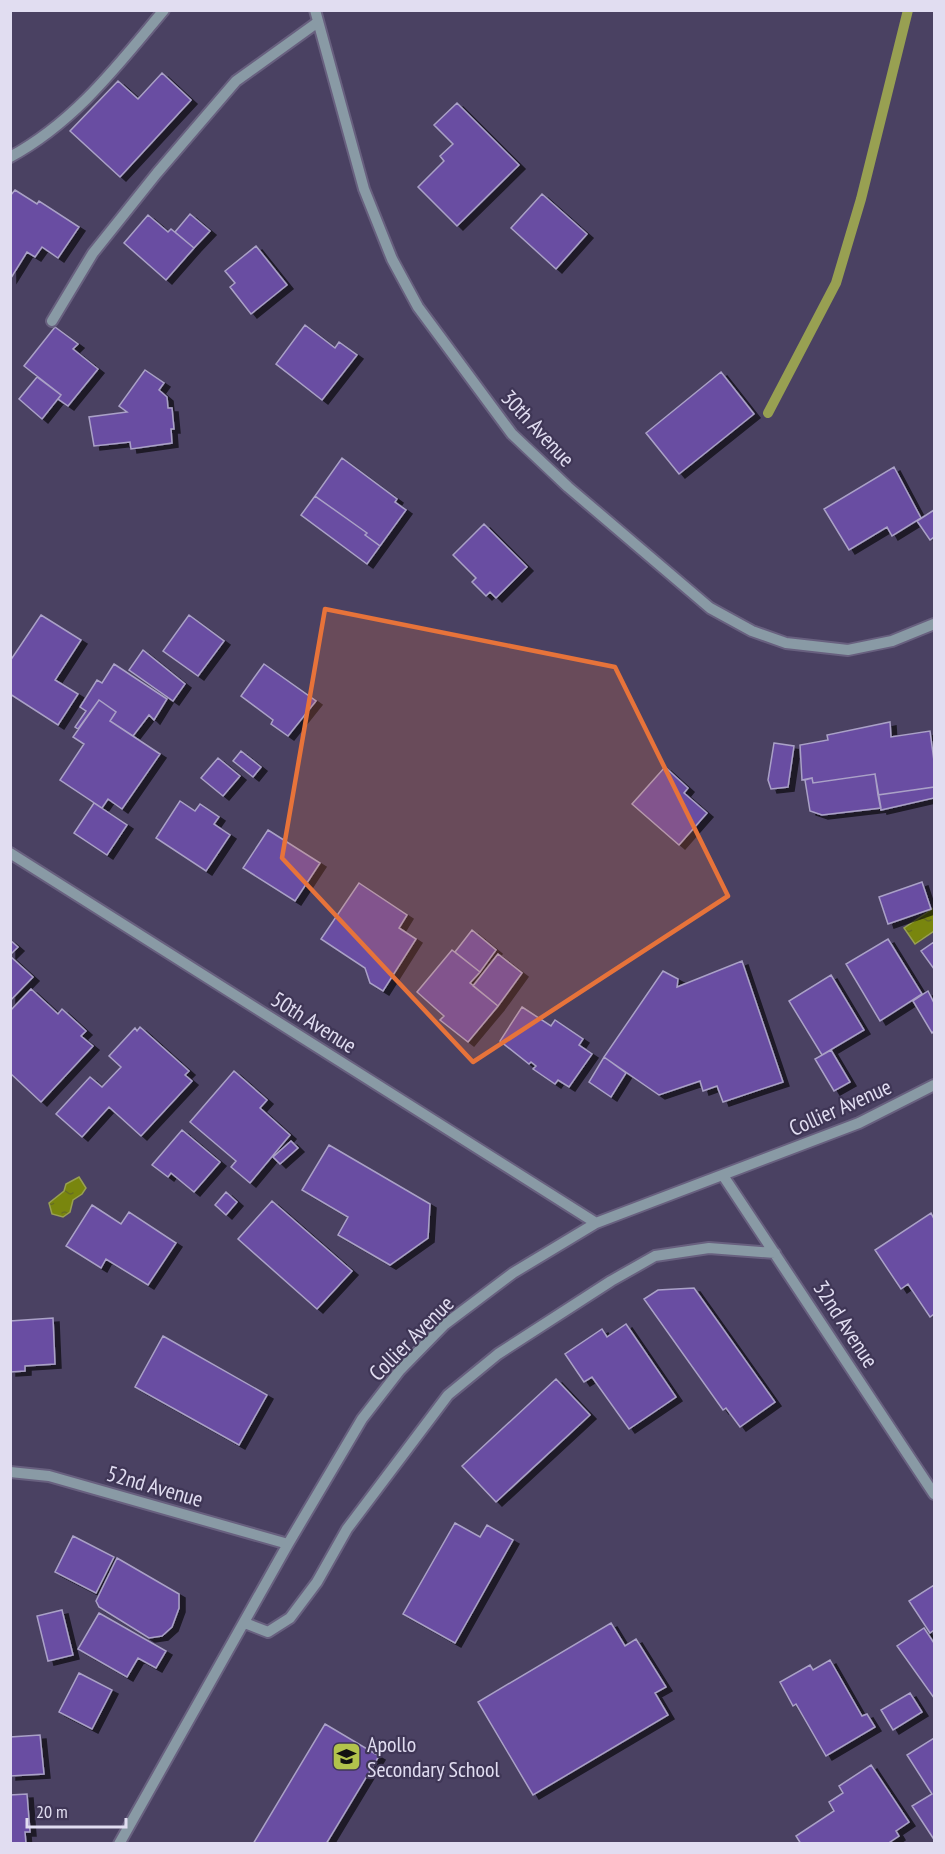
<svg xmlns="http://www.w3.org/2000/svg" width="945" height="1854" font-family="'PT Sans Narrow',sans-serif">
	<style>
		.water { fill: url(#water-ripples); stroke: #98a052; stroke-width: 1.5 }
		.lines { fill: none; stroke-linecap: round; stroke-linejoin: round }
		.stream { stroke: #98a052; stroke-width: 10 }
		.building { fill: #694da2; stroke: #aaa1c7; stroke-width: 1.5; filter: url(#shadow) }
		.minor-casing { stroke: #68607f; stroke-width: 14 }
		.minor { stroke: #899aa5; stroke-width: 10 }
		.marked { fill: #e7733a; fill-opacity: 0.2; stroke: #e7733a; stroke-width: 4.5; stroke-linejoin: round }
		.labels { text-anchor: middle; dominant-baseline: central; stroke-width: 4.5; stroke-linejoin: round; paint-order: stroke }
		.street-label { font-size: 22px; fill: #e1ddf1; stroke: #3f3656 }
		.poi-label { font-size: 22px; fill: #e1ddf1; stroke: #3f3656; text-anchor: start }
	</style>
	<defs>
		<pattern id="water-ripples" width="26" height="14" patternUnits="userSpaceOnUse" patternTransform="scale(1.5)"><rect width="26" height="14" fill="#79860e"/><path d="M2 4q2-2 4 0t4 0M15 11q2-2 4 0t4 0" fill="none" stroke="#666e22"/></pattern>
		<filter id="shadow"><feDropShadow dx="6" dy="4" stdDeviation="0" flood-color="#0009"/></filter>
	</defs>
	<rect width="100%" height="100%" fill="#4a4162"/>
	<path class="water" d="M934,908V931L915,944L904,928Z
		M79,1177L86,1188L82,1194L73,1200L70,1212L63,1217L52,1214L49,1203L64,1191L66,1184Z"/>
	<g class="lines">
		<path class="stream" d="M768,413L836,283L861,199L908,10"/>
	</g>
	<path class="building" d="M162,73L191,100L120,177L70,131L118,81L138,99Z
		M457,103L519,165L457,226L418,187L444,161L440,156L453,144L434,125Z
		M15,190L37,204L39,201L79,227L58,258L42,247L35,257L27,252L11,278L10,196Z
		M542,194L587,234L556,269L511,228Z
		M190,214L210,231L194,248L175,232Z
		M148,215L168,232L171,229L194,248L166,280L124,243Z
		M256,246L287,285L251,314L230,287L235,283L225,271Z
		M305,325L335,348L339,342L357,355L322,400L276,364Z
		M55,327L78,344L73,349L98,369L68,406L58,399L61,395L24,366Z
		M145,370L164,383L159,390L167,397L168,408H172L174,429H171L172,443L131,449L130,442L94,446L89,417L127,412L119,406Z
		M721,372L754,414L679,474L646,433Z
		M37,377L61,395L42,419L19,399Z
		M342,458L397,499L395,502L406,510L380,546L365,535L367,533L315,496Z
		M894,467L921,518L892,536L887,527L849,550L824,509Z
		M315,496L367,533L365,535L380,546L367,564L301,515Z
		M934,510V537L930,540L917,521Z
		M484,524L527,567L496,598L490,592L486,596L472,582L476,578L453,555Z
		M41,615L81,640L55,680L78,694L58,725L10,694V661Z
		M189,615L224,641L198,676L163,651Z
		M143,650L185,684L173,701L129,670Z
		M114,664L167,699L154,720L149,715L133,736L110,721L116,712L99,700L78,729L75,727L86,711L80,707L97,680L102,683Z
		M264,664L316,701L288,736L271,724L273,720L241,696Z
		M99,700L116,712L110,721L160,754L122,809L108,799L102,808L60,780L84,744L73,737Z
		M890,722L891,737L930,731L934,761V787L878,795L875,774L813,783L812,778L802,780L800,745L828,740L827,735Z
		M774,743L794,746L788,787L771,789L768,780Z
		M241,751L261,767L253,777L233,761Z
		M218,758L240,776L223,796L201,778Z
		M665,767L688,788L684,793L707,813L679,845L632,804Z
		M875,774L881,808L822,815L810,811L805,780L812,778L813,783Z
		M934,787V798L881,810L878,795Z
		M180,801L195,811L200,804L219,817L214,824L230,835L206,871L156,838Z
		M94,803L127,825L107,855L74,833Z
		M268,830L320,863L295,901L243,868Z
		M922,882L931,909L888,924L879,897Z
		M359,883L407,915L399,928L416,939L383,991L370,983L365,968L321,939Z
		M472,930L496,950L480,972L455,952Z
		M888,939L922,994L880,1021L846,964Z
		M10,940L18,947L10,955Z
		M934,942V969L921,951Z
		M452,950L480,972L470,983L498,1006L468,1042L440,1020L444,1016L417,992Z
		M498,954L522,973L498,1006L473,986Z
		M10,956L33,977L10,1001Z
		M742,961L783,1082L723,1102L717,1086L703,1091L700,1081L659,1095L604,1057L663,971L678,979L677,987Z
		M831,975L864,1030L822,1055L789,1001Z
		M31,989L58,1014L62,1009L86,1031L81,1036L93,1046L41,1102L10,1073V1011Z
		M928,991L934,1003V1031L932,1033L913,1001Z
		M522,1007L551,1026L555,1020L583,1039L579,1045L592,1054L569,1087L558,1080L555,1084L533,1069L536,1066L531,1062L529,1064L500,1041Z
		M140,1027L189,1071L185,1075L192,1081L141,1136L109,1107L82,1137L56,1114L90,1077L102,1087L121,1067L109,1056L135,1028L137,1031Z
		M831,1050L850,1082L834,1091L815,1059Z
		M604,1057L626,1073L611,1097L589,1082Z
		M234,1071L267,1100L260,1108L290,1135L250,1183L231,1167L236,1161L190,1122Z
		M182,1130L220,1162L194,1192L171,1173L168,1177L152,1165Z
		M291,1141L298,1148L280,1164L273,1157Z
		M329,1145L430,1204L428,1238L390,1265L338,1235L348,1217L302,1190Z
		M226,1192L237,1202L226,1215L215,1205Z
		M272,1201L352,1271L317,1309L238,1239Z
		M92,1205L121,1224L129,1212L176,1243L148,1285L106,1259L101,1268L66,1246Z
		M931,1213L934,1219V1314L930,1317L908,1284L901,1289L875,1250Z
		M694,1288L775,1402L740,1427L726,1408L723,1410L644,1299L658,1290Z
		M53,1318L55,1364L25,1366V1371L10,1372V1321Z
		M626,1324L676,1397L629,1429L592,1377L584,1382L565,1354L602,1329L607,1337Z
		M163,1336L267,1395L239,1445L135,1387Z
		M556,1379L590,1415L496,1502L462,1466Z
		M455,1523L480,1537L487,1525L513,1540L455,1643L403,1614Z
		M73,1536L114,1557L96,1593L55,1572Z
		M117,1558L179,1594V1608L172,1627L162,1636L149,1638L99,1607L96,1601Z
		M934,1585V1630L930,1633L909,1601Z
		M62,1610L73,1655L48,1661L37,1616Z
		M99,1613L166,1651L156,1668L138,1658L127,1677L78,1649Z
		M611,1623L625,1646L636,1639L666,1687L655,1693L668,1715L533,1795L478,1702Z
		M924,1628L934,1643V1698L897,1646Z
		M830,1660L862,1716L867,1714L875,1727L826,1756L796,1704L793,1706L780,1682L810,1665L813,1670Z
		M79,1673L112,1690L92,1729L59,1712Z
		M910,1693L922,1712L893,1730L881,1710Z
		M325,1724L379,1756L326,1844H253Z
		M40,1735L44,1774L10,1776V1737Z
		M934,1738V1837L933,1838L912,1806L932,1794L907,1755Z
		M871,1765L909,1822L896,1831L899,1836L887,1844H801L796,1836L834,1811L829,1802L843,1793L839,1786Z
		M27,1794L30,1832H25L26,1844H10V1795Z"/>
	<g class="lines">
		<defs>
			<path id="minor" d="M315,10L364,189L392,259L418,307L512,434L568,487L710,608L752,631L786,643L848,650L892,641L934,624
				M10,157C75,122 118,65 164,10
				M52,321L93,253L157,173L236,81L318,22
				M10,853L596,1223
				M724,1177L934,1494
				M10,1472L49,1476L288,1544
				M245,1623L268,1632L290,1618L317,1582L347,1529L448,1395L498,1354L611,1281L655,1256L709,1248L775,1253
				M119,1844L288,1544L362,1419L400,1370L444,1325L513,1273L596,1223L859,1123L934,1085"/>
		</defs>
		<use href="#minor" class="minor-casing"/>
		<use href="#minor" class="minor"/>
	</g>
	<path class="marked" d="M325,609L615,667L728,896L473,1062L282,858Z"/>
	<defs>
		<symbol id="school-square" viewBox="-11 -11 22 22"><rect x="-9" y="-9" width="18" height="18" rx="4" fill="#b2c34c" stroke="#3f3656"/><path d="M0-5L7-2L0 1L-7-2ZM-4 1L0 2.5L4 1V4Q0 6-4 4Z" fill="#111"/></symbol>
	</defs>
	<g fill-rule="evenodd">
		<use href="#school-square" x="330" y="1740" width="33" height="33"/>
	</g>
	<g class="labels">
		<g class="street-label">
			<text transform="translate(538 428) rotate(47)">30th Avenue</text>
			<text transform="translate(314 1022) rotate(32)">50th Avenue</text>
			<text transform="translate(840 1107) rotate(-24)">Collier Avenue</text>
			<text transform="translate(846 1324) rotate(57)">32nd Avenue</text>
			<text transform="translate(411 1338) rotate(-45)">Collier Avenue</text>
			<text transform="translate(155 1486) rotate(16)">52nd Avenue</text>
		</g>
		<g class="poi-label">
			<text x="367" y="1744">Apollo<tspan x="367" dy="25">Secondary School</tspan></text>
		</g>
	</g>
	<rect width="945" height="1854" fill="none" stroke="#e1ddf1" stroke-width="24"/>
	<path d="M27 1818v9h99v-9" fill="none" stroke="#e1ddf1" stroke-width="3"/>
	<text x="36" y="1818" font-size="18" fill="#e1ddf1" stroke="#3f3656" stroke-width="4.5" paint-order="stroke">20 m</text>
</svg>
